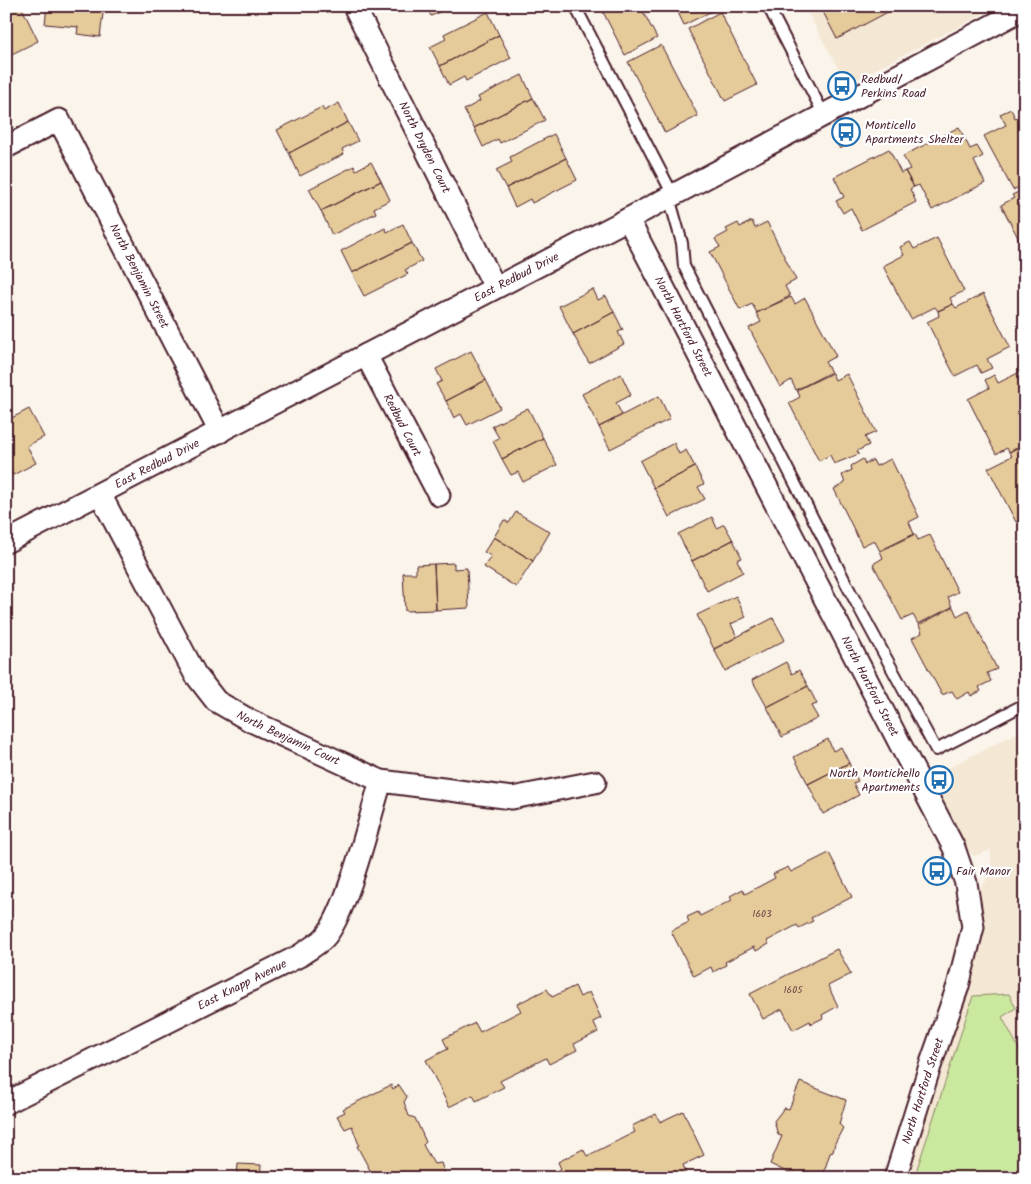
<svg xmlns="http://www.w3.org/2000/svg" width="1031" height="1184" font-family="Kalam,sans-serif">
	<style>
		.built { fill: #f4e7d3 }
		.green { fill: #cbe89f; stroke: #8a8465 }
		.building { fill: #e5ca9a; stroke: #4a1f2b }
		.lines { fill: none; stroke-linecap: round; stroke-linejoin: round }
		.service-casing { stroke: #4a1f2b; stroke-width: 14 }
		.minor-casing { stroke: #4a1f2b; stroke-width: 25 }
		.service { stroke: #fff; stroke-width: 10 }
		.minor { stroke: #fff; stroke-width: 21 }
		.labels { text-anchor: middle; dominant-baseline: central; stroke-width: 4.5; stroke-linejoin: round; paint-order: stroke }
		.number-label { font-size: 10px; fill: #714a47 }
		.poi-label { font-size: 12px; fill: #4a1f2b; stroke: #fff; text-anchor: start }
		.street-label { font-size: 12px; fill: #4a1f2b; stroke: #fff }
	</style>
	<rect width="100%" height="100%" fill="#faf4eb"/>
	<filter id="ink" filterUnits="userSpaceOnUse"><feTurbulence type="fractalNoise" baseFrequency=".02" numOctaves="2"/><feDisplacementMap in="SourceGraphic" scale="10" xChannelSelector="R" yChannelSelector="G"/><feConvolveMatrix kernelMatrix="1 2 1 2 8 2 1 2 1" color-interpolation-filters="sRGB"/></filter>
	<g filter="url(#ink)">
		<path class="built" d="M804,6H999L847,84Z
			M1025,729V1178H908L983,923L980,890L991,873V850L974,856L960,843L930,777Z"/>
		<path class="green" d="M1009,994L1016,1008L1002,1017L1025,1060V1178H914L973,996Z"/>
		<path class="building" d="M6,6H21L38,41L12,54L6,42Z
			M47,6H104L100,37L77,34L78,27L45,24Z
			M426,6H460L448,12L446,9L431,16Z
			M600,6H640L657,38L625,55Z
			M675,6H717L718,8L684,25Z
			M820,6H899L837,39Z
			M488,12L499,35L440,66L430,47L446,39L444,34Z
			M720,12L757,85L725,101L688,29Z
			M499,35L511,58L466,81L464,77L449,85L440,66Z
			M661,45L698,116L665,133L628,62Z
			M522,75L533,98L474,128L464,110L480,101L478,97Z
			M533,98L545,120L500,143L498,139L483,147L474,128Z
			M339,103L348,122L289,153L277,130L322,107L324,111Z
			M1011,109L1015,118L1025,114V184L1013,190L984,136L1006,125L1000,114Z
			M348,122L358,141L342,149L344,154L300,176L289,153Z
			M959,127L970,149L977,146L983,156L974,161L985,183L932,210L919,185L914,187L905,171L910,169L903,156Z
			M554,134L566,158L506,188L496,170L512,162L510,157Z
			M846,137L849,144L840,149L836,142Z
			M889,149L901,173L905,171L914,187L910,189L916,202L862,230L851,208L843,213L836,201L844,197L834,177Z
			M566,158L577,180L532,203L530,199L515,207L506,188Z
			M371,162L381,181L321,211L309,189L354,166L356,170Z
			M381,181L390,200L374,208L376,213L332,235L321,211Z
			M1025,189V251L1001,205L1014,198L1012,195Z
			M752,221L755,228L767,222L796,280L785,286L790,296L757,313L752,304L740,310L710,252L720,247L715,239L728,232L726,229L738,223L740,227Z
			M403,224L412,243L352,273L341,251L385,228L387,232Z
			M937,238L964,291L950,298L953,304L938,311L935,307L911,319L883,266L904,255L900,247L910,242L914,249Z
			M412,243L422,261L405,270L408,274L364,296L352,273Z
			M593,289L598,300L606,296L614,312L573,334L559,306Z
			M983,294L1010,347L987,359L992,368L981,373L977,365L955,376L927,322L939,316L938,311L953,304L956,308Z
			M791,297L795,304L805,298L836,356L825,362L831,372L796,390L791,380L780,387L749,328L761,322L756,313Z
			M614,312L623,330L618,332L624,344L589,363L573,334Z
			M471,351L486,380L446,401L436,384L442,381L436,369Z
			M1022,371L1025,377V444L1009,452L1007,448L996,454L968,399L989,388L985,380L994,375L998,383Z
			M832,373L835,380L847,374L876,432L865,437L869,445L857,451L859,454L834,464L830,455L819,461L789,403L800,397L797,390Z
			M621,374L631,395L616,403L622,415L599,427L582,394Z
			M486,380L500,408L467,425L461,414L454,418L446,401Z
			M659,396L670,419L610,449L599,427Z
			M528,408L543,438L502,459L493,441L499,438L492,426Z
			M29,409L44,437L27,446L36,463L13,475L6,463V421Z
			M543,438L557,465L523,482L518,472L511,475L502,459Z
			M674,443L679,454L686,450L695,467L654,488L640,461Z
			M1025,444V517L1016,522L988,468L1012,456L1009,452Z
			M863,459L865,464L873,460L876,466L891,459L919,517L909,522L914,534L880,551L874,540L862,546L834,489L845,483L842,475L852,470L851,466Z
			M695,467L704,484L698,487L705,499L669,517L654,488Z
			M516,512L550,532L533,561L494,537L504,520L509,523Z
			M712,517L717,528L724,524L733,540L692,561L678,534Z
			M915,534L918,540L930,535L958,592L948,597L952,607L918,624L913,615L902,620L873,564L883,558L880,551Z
			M494,537L533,561L516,587L484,567L491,556L484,552Z
			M733,540L742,558L737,560L743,572L707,591L692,561Z
			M454,563V569L467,568L469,608L436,610L434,564Z
			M434,564L436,610L405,611L403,573H416V565Z
			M736,596L746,617L731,624L737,637L714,649L697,615Z
			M953,607L957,616L968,610L997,669L987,673L991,681L979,687L981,691L971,696L969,692L957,699L952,691L942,695L912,638L922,633L919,625Z
			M773,618L785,640L725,671L714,649Z
			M786,662L792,674L799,670L808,686L767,707L752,680Z
			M808,686L817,704L811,706L818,718L782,737L767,707Z
			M828,739L833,751L841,747L849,763L808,784L794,757Z
			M849,763L858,781L853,783L859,795L823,814L808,784Z
			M829,853L852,897L811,918L813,921L799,928L797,925L767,941L769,944L756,951L754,947L725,962L726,965L713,972L711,967L694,976L671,931L689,922L687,917L698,912L700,916L732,900L730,896L743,889L745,894L775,878L773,874L788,867L791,872Z
			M837,949L851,974L828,986L838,1006L822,1015L823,1018L811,1024L810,1021L793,1030L782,1009L763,1019L750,994Z
			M575,986L580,997L589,992L601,1018L593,1022L598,1032L574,1044L577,1050L549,1064L546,1058L500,1081L504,1087L476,1101L473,1095L449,1107L426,1060L448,1049L443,1039L475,1023L480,1032L521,1011L517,1004L547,989L552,997Z
			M800,1082L846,1100L839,1124L843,1128L835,1143L833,1152L830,1153L822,1178L791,1174L770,1164L782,1136L778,1135L774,1121L784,1108L789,1109Z
			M391,1085L393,1089L399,1085L407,1097L404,1102L409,1116L415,1118L426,1142L423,1145L434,1164L441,1163L445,1174L440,1178H378L375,1172L372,1174L357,1146L359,1145L352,1126L345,1129L337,1116L345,1112L343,1109Z
			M683,1111L704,1155L683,1165L686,1172L673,1178H543L561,1169L558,1162L583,1149L587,1156L635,1132L632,1126L656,1114L660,1122Z
			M238,1164L261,1165L260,1178H237Z"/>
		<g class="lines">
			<defs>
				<path id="service" d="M575,6L673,195
					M768,6L824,115
					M669,197L682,243L684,266L851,593L936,750L1025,704"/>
				<g id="minor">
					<path id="s1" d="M354,6L495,287"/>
					<path id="s2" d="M6,147L59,120L220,432"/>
					<path id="s3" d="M628,219L954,848L966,883L973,927L958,986L930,1066L895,1178"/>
					<path id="s4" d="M366,355L439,495"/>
					<path id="s5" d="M100,494L195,674L216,701L249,720L381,781L512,798L595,782"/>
					<path id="s6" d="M6,542L628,219L1025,8"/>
					<path id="s7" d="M6,1103L299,956C307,950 317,945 324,938C347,914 370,816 381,781"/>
				</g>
			</defs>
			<use href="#service" class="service-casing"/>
			<use href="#minor" class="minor-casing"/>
			<use href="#service" class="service"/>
			<use href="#minor" class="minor"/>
		</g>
	</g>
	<defs>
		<symbol id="bus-ring" viewBox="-11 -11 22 22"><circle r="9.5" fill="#fff" stroke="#1f6fb2" stroke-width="1.5"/><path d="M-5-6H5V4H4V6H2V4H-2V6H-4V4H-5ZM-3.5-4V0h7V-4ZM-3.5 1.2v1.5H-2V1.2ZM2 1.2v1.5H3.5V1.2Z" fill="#1f6fb2"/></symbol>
	</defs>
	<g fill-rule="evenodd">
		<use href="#bus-ring" x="826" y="70" width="32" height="32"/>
		<use href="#bus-ring" x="830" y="116" width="32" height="32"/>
		<use href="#bus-ring" x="923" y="764" width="32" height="32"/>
		<use href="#bus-ring" x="921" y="855" width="32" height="32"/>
	</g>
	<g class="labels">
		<g class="number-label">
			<text x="762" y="914">1603</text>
			<text x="793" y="990">1605</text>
		</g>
		<g class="poi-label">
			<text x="861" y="79">Redbud/<tspan x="861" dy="14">Perkins Road</tspan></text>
			<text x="865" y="125">Monticello<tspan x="865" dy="14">Apartments Shelter</tspan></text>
			<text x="920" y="773" text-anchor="end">North Montichello<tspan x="920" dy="14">Apartments</tspan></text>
			<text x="956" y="871">Fair Manor</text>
		</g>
		<g class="street-label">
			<text stroke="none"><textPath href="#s1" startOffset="158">North Dryden Court</textPath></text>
			<text stroke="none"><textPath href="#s2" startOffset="235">North Benjamin Street</textPath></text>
			<text stroke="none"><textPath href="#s6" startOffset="575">East Redbud Drive</textPath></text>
			<text stroke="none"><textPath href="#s3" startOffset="121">North Hartford Street</textPath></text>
			<text stroke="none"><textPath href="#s4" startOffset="79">Redbud Court</textPath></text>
			<text stroke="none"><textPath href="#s6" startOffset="170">East Redbud Drive</textPath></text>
			<text stroke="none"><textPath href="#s3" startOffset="526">North Hartford Street</textPath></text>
			<text stroke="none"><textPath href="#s5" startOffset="319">North Benjamin Court</textPath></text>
			<text stroke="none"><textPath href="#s7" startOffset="264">East Knapp Avenue</textPath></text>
			<text transform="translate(923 1091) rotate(-72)">North Hartford Street</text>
		</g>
	</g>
	<rect width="1031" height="1184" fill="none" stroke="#fff" stroke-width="25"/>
	<rect x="12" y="12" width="1006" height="1159" fill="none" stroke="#4a1f2b" stroke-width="2" filter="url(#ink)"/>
</svg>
